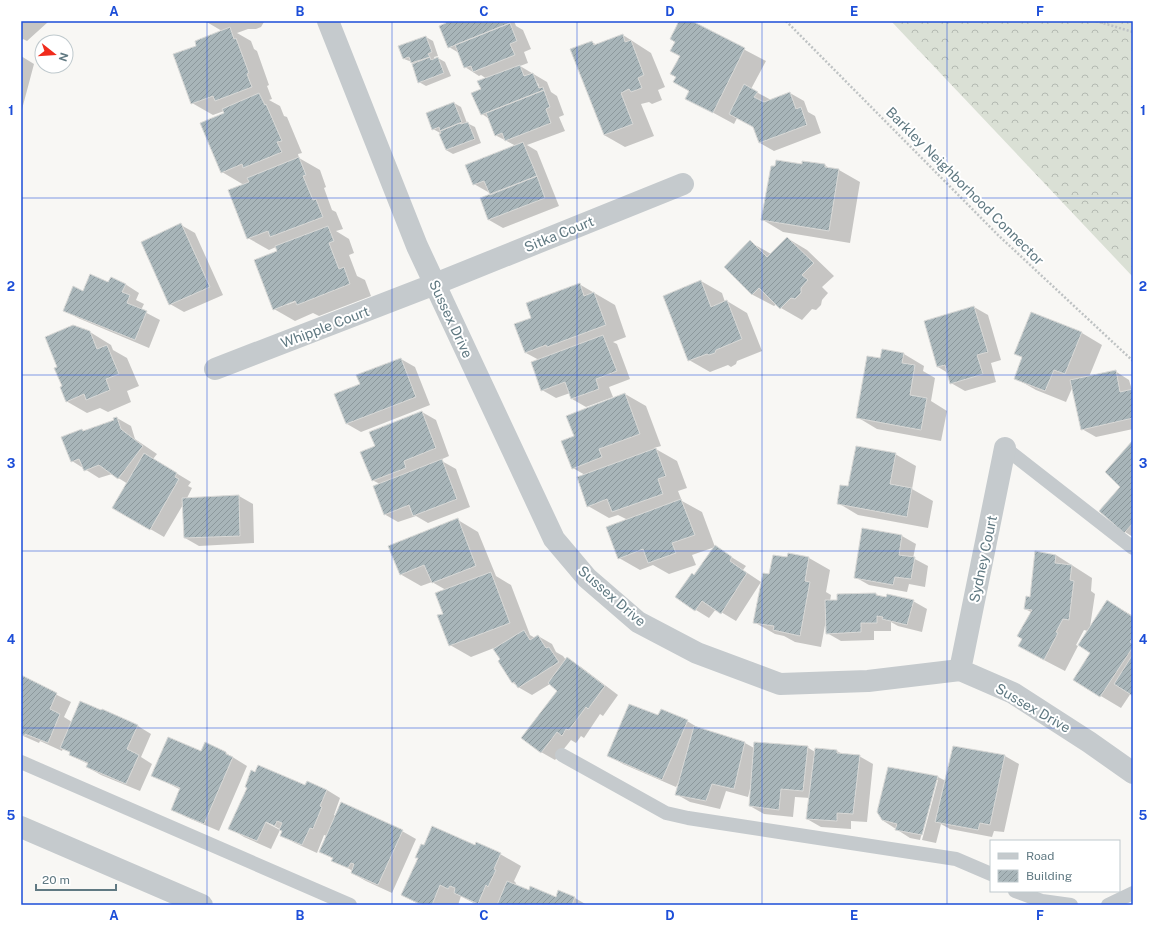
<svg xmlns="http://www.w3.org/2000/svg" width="1154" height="926" font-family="'Public Sans',sans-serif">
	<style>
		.forest { fill: url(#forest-crowns) }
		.shadow { fill: #0003; fill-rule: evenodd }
		.building { fill: url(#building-hatch); stroke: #d9d9d7 }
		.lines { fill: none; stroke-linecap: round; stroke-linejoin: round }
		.path { stroke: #bec2c3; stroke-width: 2.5; stroke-dasharray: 2 2; stroke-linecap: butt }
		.service { stroke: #c5cacd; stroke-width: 14 }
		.minor { stroke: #c5cacd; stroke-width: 22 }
		.tertiary { stroke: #c5cacd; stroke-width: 22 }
		.grid { fill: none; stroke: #1d4ed8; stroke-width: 1; stroke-opacity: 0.55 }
		.labels { text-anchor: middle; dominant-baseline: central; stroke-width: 4; stroke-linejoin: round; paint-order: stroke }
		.street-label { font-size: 14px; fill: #607982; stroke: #fff }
		.neatline { fill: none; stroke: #1d4ed8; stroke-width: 1.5 }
		.grid-label { font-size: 13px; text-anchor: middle; font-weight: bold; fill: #1d4ed8 }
	</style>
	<defs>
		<pattern id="forest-crowns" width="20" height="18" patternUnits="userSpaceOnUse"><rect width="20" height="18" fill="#dae0d5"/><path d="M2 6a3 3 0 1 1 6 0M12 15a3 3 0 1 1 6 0" fill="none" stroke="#b4bab2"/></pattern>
		<pattern id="building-hatch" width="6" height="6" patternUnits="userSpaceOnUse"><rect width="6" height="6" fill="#a8b5b9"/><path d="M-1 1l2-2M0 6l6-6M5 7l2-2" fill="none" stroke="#8c989c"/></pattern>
	</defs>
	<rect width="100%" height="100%" fill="#f8f7f4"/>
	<path class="forest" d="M891,21H1133V277Z"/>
	<path class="shadow" d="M21,21H47L48,22L27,41L23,39L21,41Z
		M205,21H267L264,22L261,27L256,29H248L237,33L251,41L254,49L257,51L269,85L267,86L272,99L269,100L280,106L284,116L287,117L302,153L298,154L299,158L320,170L326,187L324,188L332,210L336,212L343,229L336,231L349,239L354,253L349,255L357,276L365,280L371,296L319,316L313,313L295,321L274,309L279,252L276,247L269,250L248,238L244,185L222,172L225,114L224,111L213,115L192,103L198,46L222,31ZM299,298L300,300L287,305V303Z
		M446,21H514L516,26L523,30L531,49L524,52L528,63L520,66L547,82L551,92L557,96L564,115L559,117L565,131L527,145L537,151L559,206L503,228L489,220L481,199L491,195L490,192H488L474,184L516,146L495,135L488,118L482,114V90L487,79L481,75L479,76L465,67L459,53L449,47ZM535,83H538L541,93Z
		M680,21H690L766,61L751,89L771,100L790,93L804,101L808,112L815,116L821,133L774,151L760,143L754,127L737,118L734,124L686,98L690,91L677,77L681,57L671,51L676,41Z
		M623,35L651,53L665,87L658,90L662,100L652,104L649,102L641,104L654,136L625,147L604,135L592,42L597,45Z
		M426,37L433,41L438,56L434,57L435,59L438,58L445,62L451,76L426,86L419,82L412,62L404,59L399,46Z
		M21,56L34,64L21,113Z
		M454,103L461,107L467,123L475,127L481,143L453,154L446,150L442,134L433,129Z
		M802,165H825L830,169L839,170L860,182L850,243L783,232L763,220Z
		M181,225L195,233L223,295L184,312L170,304Z
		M787,238L807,250L834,276L822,287L828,293L822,300L821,305L816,310L812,309L802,320L781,308L777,304L774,306L753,295L725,267L750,242L771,254Z
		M701,281L722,293L725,302L727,301L747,313L762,351L737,361L736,364L731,367L728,365L710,372L689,360Z
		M109,283L125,284L139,293L136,300L144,304L141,310L160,320L149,348L78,318L64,310L84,292Z
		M579,284L615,305L626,337L613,342L617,344L630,379L609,387L613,397L586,407L572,399L570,393L556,398L542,390L539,360L526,353L532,318Z
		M974,307L988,315L1001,360L991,363L996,382L965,391L951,383L948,373L938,367Z
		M1031,313L1082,333L1102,345L1089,377L1115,371L1129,380L1132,390H1133V429L1096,437L1082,429L1073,386L1066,402L1036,390L1015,378L1023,358L1015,353Z
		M90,332L111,345L113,350L127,358L139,386L127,391L131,402L108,412L100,408L87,413L66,401L63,387Z
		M904,354L924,366L923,371L935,378L931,401L947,411L941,441L877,429L857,417L881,360Z
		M401,359L415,367L430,405L361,432L347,424L336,395L361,385Z
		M625,394L646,406L661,446L654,448L677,461L687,488L678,491L682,501L702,512L715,547L692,555L696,565L669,574L653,565L640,570L619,558L628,520L618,515L609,518L588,506L585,475L573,468L575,437Z
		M422,412L436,420L449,456L440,460L456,469L470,507L428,523L416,516L398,522L384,514L380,484L372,480L376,447Z
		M117,418L131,426L135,439L157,454L153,459L191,482L188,486L192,488L187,498L239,496L253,504L254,543L199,546L185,538L184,503L164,537L114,508L128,484L112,474L99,478L72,461L84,432L115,420Z
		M1133,442V537L1125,532L1122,486Z
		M895,454L916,466L912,489L933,501L928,528L858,515L838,503L849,487Z
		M458,520L478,532L496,576L511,585L530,635L535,638L538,636L552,644L556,652L563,656L566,660L567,659L581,667L618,695L603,716L600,714L584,738L581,736L576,743L571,740L555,760L541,752L559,691L550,684L532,695L518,687L512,682L494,648L471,657L450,645L444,614L446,590L432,582L421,586L400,574Z
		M863,529L902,536L916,544L913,558L928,566L925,587L909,584L907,592L869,585L855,577Z
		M715,547L746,566L743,570L761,582L736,621L716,609L709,618L696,610L695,576Z
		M1036,553L1056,555L1092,578L1091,591L1095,594L1090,627L1107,601L1133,616V694L1131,693L1121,708L1074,680L1092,652L1088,631L1084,630L1076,645L1078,646L1065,671L1040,658L1023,639L1031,612L1025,609L1030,598Z
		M788,558H809L830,570L826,592L831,595L830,601H838L876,594L883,598L913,601L927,609L922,632L898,626L891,622V631H874V640L841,641L827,633L826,620L821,647L795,642L784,636L775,634L754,622L770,575Z
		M21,677L71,702L64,717L72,722L138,726L151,734L141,757L152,764L140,791L101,775L87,767L88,764L70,755L71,753L63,748L62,751L40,741L39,743L21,735Z
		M658,716L687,721L702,730L745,743L754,748L807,747L815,752L837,751L844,755L859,756L873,764L867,822L851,821V829L821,827L807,819L810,798L795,797L793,817L764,814L750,806L751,789H750L748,797L726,791L720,809L690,802L676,794L679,783H678L676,787L623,764L609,756Z
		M954,747L1005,756L1019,764L1004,832L994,831L992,837L950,829L941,824L936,843L922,840L938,780H936L920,840L910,838L882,820L938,777L946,781Z
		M202,753H226L247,766L219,831L186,817L172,809L181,790L152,775Z
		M305,787L327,790L340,798L334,815L336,816L402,831L416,839L392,893L366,881L352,873L353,871L333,860V859L320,851L327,836L324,835L317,853L295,843L281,835L283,831L262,819L261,820L280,830L271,849L244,837L230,828Z
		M475,846L500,854L521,866L514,881L516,883L515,885L530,891L557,898H575L587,905H477L461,896L458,905H420L402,895L418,858L417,857Z"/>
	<path class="building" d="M445,21H504V23L509,21L510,23L448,48L439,26L446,23Z
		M679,21H692L745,48L713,113L685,99L689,91L673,82L676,77L670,74L680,56L670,51L675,42L670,39Z
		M510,23L517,41L510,44L515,55L473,72L471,66L464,68L455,45Z
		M230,27L234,39L236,38L249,73L247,74L252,87L215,101L213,96L191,104L173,54L196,46L195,41Z
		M623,34L625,42L631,40L644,75L638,78L642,88L631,92L629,89L621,93L633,124L604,135L570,49L592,41L594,45Z
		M426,36L432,52L428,54L430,57L411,63L409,57L403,59L398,46Z
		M430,57L431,60L438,57L444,73L418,83L412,64Z
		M520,65L524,76L533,73L539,88L543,87L544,90L481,115L471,93L481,89L477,81Z
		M744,84L758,92L754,97L764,102L790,92L796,109L801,107L807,125L759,143L753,127L729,114Z
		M544,90L550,107L546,109L551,123L505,141L502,133L495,136L486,113Z
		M259,93L265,105L266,104L282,141L277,142L282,152L243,168L242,164L221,173L200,123L224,113L222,109Z
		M454,102L462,122L440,131L439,127L432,130L426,113Z
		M468,122L475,139L446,150L439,134L441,133L440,131L460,123L461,124Z
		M523,142L537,176L490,195L484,181L473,185L465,165Z
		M299,157L306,175L303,176L313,200L316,199L323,217L270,237L268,231L247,239L228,190L249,182L247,178Z
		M776,160L802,164V161L825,164V167L839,169L829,231L761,220L771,166H775Z
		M537,176L545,198L488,220L480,198Z
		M181,223L210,287L169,305L141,242Z
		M328,226L334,241L329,243L339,269L344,267L350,284L297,305L295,301L273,310L254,260L277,251L275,246Z
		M787,237L814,263L802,275L808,280L801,288V293L795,299L791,298L780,309L759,288L752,295L724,267L750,240L767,257Z
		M90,274L108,282L111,277L126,284L122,292L130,295L127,303L147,311L135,340L63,311L73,286L83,291Z
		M701,280L711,307L727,300L742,339L716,350L715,353L709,355L707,354L688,361L663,296Z
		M580,283L584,296L594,292L606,325L547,347L546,345L525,353L514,324L531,318L526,303Z
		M974,306L988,352L977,355L983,374L950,384L945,365L937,367L924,321Z
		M1031,312L1082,332L1065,374L1054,370L1045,391L1014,379L1022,357L1014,354Z
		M73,325L90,331L97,349L107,345L119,374L106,379L110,390L86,400L84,394L66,402L60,387L62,386L54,368L57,367L45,337Z
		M603,335L617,371L596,379L599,389L571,399L565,382L541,391L531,362Z
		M882,349L904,353L902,363L915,365L910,395L927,398L921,430L856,418L867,356L880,358Z
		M401,358L416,397L346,424L334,394L360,384L356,375Z
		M1116,370L1120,392L1133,389V418L1081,430L1070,380Z
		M625,393L640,434L599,449L602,457L572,469L561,441L574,436L566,416Z
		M422,411L436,448L404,461L406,468L372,481L360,452L375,446L369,432Z
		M117,417L121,429L143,446L118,479L99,465L84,471L79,459L71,462L61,437L82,429L83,431L114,420L113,418Z
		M1133,440V523L1124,533L1099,511L1120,487L1105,472Z
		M856,446L896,453L890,484L912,488L907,517L837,504L840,485L848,486Z
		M656,448L666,476L658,479L663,494L612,512L607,499L587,507L577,477Z
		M144,453L177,473L175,477L179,479L150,530L112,508Z
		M442,459L457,499L413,516L409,505L384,515L373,486Z
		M239,495L240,536L184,538L182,498Z
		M681,499L695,535L672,543L676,553L648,563L643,549L618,559L606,527Z
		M458,518L476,566L432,583L424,565L400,575L388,546Z
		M862,528L902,535L899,555L915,557L911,579L895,577L893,585L854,578Z
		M715,545L732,557L730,561L747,573L721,614L702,601L695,611L675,597L692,573L694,575Z
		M1035,551L1056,555L1055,563L1072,565L1070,580L1074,581L1069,620L1063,619L1056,632L1058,633L1044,660L1018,646L1022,639L1017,636L1032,610L1024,609L1026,596L1030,597Z
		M788,553L809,557L805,581L810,582L800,636L773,630L774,626L753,623L763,573L769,574L773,555L787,557Z
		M491,572L510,623L449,646L437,615L443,614L435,593Z
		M876,593V595L886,597L887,594L914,600L907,625L882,619L883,617L877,616V623H861V632L826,634L825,600H837V594Z
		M1107,600L1133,617V637L1130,642L1133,644V647L1100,697L1073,680L1090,653L1078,645Z
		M524,630L530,640L538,635L546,648L549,647L559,662L518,688L514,682L512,683L498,661L500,659L493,649Z
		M1133,654V696L1114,684Z
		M567,657L605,686L588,709L586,707L569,730L566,729L562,736L557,732L541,753L521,738L557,691L548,683Z
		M21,675L57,693L50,709L60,714L48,743L25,734V736L21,734Z
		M80,701L101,710L102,709L138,725L127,749L139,755L126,784L86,767L88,763L69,755L70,752L60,748Z
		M629,704L658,715L661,709L688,720L662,780L607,756Z
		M694,726L745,742L734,789L712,784L706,801L675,795Z
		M168,737L201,751L205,742L226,752V754L233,757L204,824L171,810L180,788L151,776Z
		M754,742L808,746L803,791L781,789L779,810L749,806Z
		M953,746L1005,755L990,825L980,823L978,830L935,822Z
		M815,748L837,750V753L860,755L853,814L837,813V821L806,819Z
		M258,765L305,785L307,781L327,790L320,806L322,807L313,829L310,828L302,845L280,836L282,831L279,830L282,823L277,821L275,826L266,822L257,841L228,829L247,788L245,787L251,770L255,772Z
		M888,767L938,776L922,835L895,830L897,824L882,820L877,812Z
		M341,802L403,830L378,885L351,873L354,864L351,863L348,868L331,861L333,858L319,852Z
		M432,826L475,845L476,842L501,853L494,869L496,870L488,887L486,885L478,904L454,893L455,888L450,886L448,889L440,885L432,905H422L401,895L418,858H415L421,844L424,845Z
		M507,881L529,890L530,886L556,897L558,890L575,897L572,905H497Z"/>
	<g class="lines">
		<path class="path" d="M786,21L998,235L1133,361
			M1096,21L1133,32"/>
		<path class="service" d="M1005,448L1133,548
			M562,755L666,813L688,818L956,859L991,874
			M21,762L350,905
			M1015,891L1042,901L1071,905
			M1108,905L1133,893"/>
		<path class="minor" d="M328,21L417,246L554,539L587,578L638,622L697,653L780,684L868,681L960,670L1013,693L1089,742L1133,773
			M215,369L435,284L683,184
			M960,670L1005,448"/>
		<path class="tertiary" d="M21,827L202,905"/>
	</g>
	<path class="grid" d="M207,21V905M392,21V905M577,21V905M762,21V905M947,21V905M21,198H1133M21,375H1133M21,551H1133M21,728H1133"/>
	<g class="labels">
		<g class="street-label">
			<text transform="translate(965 186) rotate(45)">Barkley Neighborhood Connector</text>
			<text transform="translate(559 234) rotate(-22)">Sitka Court</text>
			<text transform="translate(451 319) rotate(65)">Sussex Drive</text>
			<text transform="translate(325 327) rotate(-21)">Whipple Court</text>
			<text transform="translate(983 559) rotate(-78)">Sydney Court</text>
			<text transform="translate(612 596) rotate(41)">Sussex Drive</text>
			<text transform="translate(1033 708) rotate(30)">Sussex Drive</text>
		</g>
	</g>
	<rect width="1154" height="926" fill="none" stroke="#ffffff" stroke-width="44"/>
	<rect x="990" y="840" width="130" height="52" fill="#ffffff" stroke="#bfc9cd"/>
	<rect x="998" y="853" width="20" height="6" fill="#c5cacd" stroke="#bfc9cd"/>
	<text x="1026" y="860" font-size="12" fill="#607982">Road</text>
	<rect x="998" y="870" width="20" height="12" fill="url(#building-hatch)" stroke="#bfc9cd"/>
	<text x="1026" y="880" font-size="12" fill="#607982">Building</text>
	<g transform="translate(54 54) rotate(107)"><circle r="19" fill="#ffffff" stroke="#bfc9cd"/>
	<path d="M0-3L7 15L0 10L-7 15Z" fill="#f02b1c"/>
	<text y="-6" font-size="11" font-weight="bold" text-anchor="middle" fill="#607982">N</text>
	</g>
	<path d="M36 884v6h80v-6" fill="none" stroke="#607982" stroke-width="2"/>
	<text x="42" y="884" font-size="12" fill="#607982" stroke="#ffffff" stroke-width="3" paint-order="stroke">20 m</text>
	<rect x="22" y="22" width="1110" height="882" class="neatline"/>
	<g class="grid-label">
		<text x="114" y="16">A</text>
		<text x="300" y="16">B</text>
		<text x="484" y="16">C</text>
		<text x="670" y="16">D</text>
		<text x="854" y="16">E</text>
		<text x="1040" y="16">F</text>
		<text x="11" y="115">1</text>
		<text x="1143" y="115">1</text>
		<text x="11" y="291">2</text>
		<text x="1143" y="291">2</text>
		<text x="11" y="468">3</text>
		<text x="1143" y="468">3</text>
		<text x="11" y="644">4</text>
		<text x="1143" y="644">4</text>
		<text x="11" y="820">5</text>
		<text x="1143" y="820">5</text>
		<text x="114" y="920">A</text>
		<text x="300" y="920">B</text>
		<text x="484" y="920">C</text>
		<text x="670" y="920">D</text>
		<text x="854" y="920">E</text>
		<text x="1040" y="920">F</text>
	</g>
</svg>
